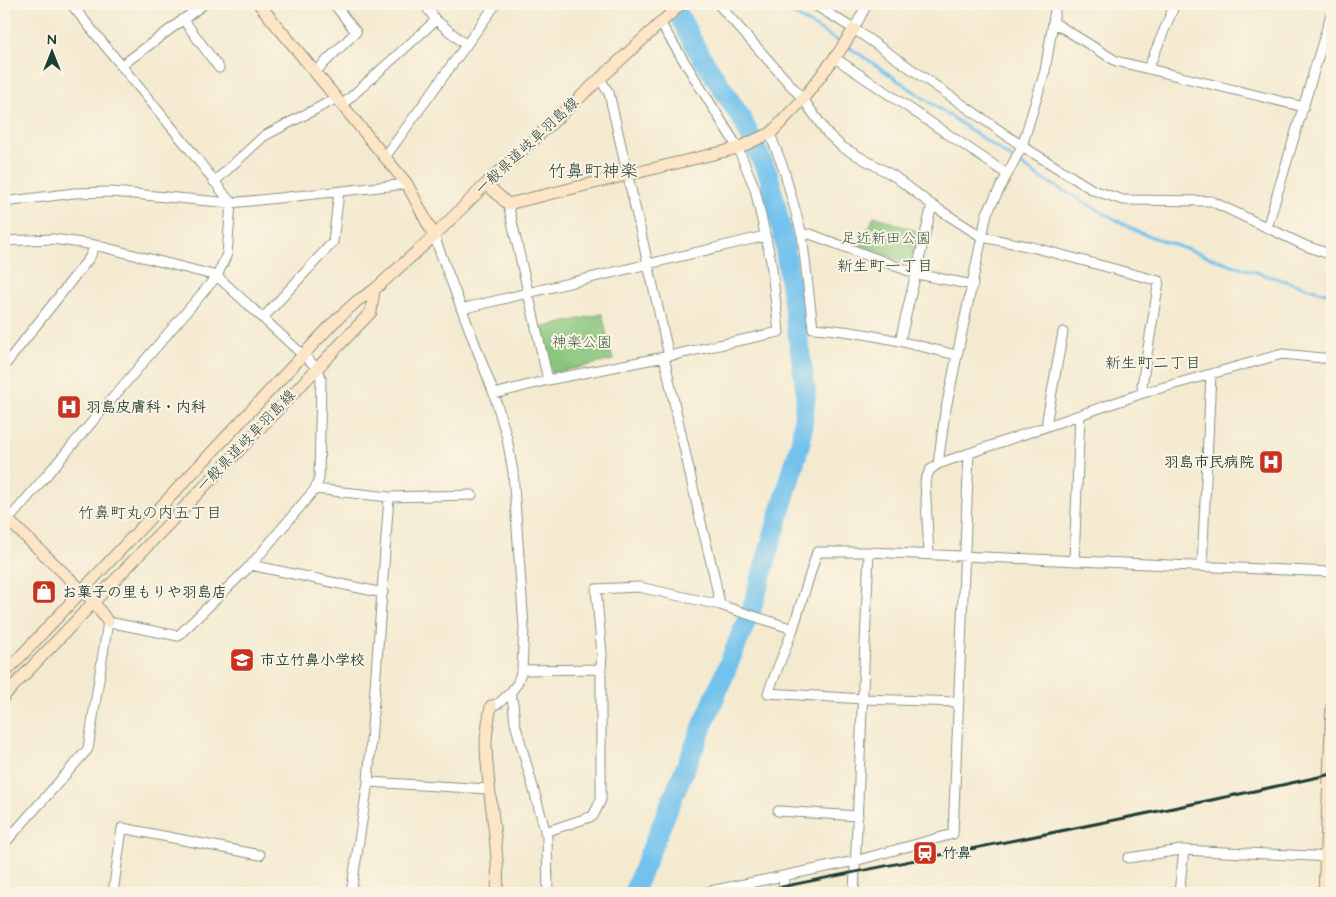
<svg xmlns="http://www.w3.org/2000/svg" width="1336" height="897" font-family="'Architects Daughter','Klee One',sans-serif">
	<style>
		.green { fill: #88c67d; stroke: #548258 }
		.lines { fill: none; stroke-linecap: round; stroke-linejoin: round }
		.stream { stroke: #72c2ed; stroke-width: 3 }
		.river { stroke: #72c2ed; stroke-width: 20 }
		.street-casing { stroke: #8a9482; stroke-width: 11 }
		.secondary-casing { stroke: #8a9482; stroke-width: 13 }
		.street { stroke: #fff; stroke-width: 9 }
		.secondary { stroke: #fde5c5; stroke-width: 11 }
		.rail { stroke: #1f3d34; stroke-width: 3 }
		.labels { text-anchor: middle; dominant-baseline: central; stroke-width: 4; stroke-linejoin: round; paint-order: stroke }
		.street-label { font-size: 15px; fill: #1f3d34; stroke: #fcf5e5 }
		.park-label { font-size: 15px; fill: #395f46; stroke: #fcf5e5 }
		.poi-label { font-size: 15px; font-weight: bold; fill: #1f3d34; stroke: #fcf5e5; text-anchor: start }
		.neighbourhood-label { font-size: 16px; fill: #1f3d34; stroke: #fcf5e5 }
		.quarter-label { font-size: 18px; fill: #1f3d34; stroke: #fcf5e5 }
	</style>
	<rect width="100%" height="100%" fill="#fcf5e5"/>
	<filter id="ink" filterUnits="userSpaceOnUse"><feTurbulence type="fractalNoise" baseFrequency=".02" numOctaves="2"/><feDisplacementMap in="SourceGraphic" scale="10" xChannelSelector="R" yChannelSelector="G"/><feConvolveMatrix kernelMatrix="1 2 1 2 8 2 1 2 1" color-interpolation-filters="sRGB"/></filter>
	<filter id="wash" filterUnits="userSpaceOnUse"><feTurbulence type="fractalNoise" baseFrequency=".0096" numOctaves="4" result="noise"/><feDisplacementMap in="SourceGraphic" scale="20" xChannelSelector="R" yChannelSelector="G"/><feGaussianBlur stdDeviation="1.12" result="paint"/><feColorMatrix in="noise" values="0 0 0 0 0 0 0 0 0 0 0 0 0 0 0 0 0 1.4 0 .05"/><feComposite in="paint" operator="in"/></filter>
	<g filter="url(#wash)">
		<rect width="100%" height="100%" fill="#f4ead0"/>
		<path class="green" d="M874,216L919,232L911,264L861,246Z
			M602,314L613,360L552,373L540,328Z"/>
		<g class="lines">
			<path class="stream" d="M777,4L858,53L1039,177L1138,232L1235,266L1332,295"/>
			<path class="river" d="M633,893L752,608L801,441L806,393L784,241L769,176L742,119L696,48L673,4"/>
		</g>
	</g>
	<g filter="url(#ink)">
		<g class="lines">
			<defs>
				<path id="street" d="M424,4L436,20L466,45
					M718,4L803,99L827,133L842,147L894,176L932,205L900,341
					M813,4L854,29L1022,146L1093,190L1123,200L1211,201L1306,246L1332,255
					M1056,4L1045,71L1022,146L987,213L945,413L938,464L1143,393L1282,354L1332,359
					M183,19L219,68
					M1053,22L1116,61L1304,107
					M854,29L867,4
					M835,58L1007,174
					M121,66L204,4
					M1148,69L1175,4
					M315,72L356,32L334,4
					M599,78L609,93L669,356
					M342,105L436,20
					M770,134L784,170L802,235L813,328C862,331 909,343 956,355
					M385,157L496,4
					M214,182L264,136L337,98
					M4,202L74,193L112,192L231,203L407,184
					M508,204L548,380
					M932,205L982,237L1032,247L1159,281L1142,385L1143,393
					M1267,228L1332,11
					M802,235L810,234L917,274L973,285
					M434,236L494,394L507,438L513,472L524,627L522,670L517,684L510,693L499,703L491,706
					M4,241L53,239L95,245
					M461,309L765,236
					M263,318L333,242L339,192
					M664,357L698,510L714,575L720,605
					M4,366L90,257L95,245L217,276L316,367L321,378L319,479L315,489L251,565L178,636L108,622L88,749L4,844
					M494,394L548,380L664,357L779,332L771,261L755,189L738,148L661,24
					M1047,426V419L1063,332
					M315,489L389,497L472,495
					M4,525L217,276L227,254L231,203L191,151L71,4
					M929,555L925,481L930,470L938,464
					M1074,561L1080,415
					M251,565L383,593
					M1202,566L1211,374
					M522,670L601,669L602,654L596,589L639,587L720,605L793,629
					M510,693L513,703L515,723L547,837L548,893
					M959,702L863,699L768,693L793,629L817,552H869L1332,572
					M368,782L489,789
					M778,811L858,816
					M545,832L593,816L601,800V669
					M1128,858L1181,850L1332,857
					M113,893L122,828L260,855
					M351,893L368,782L389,497
					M701,893L855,861L953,834L969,453
					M783,893L784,876
					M854,893L869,552
					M1179,893L1184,850"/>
				<path id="secondary" d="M259,4L407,184L434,236
					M486,184L508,204L738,148L764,136L770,134L803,99L839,52L854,29
					M4,516L93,601L108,622
					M4,674L333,323L357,301L374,290L434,236L486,184L681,4
					M4,696L371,312L374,290
					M491,706C489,718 486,731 486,744C487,794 500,843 497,893
					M1324,893L1332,705"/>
			</defs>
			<use href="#street" class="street-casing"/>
			<use href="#secondary" class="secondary-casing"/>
			<use href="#street" class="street"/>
			<use href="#secondary" class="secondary"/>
			<path class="rail" d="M752,893C946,853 1140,817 1332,774"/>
		</g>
	</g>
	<defs>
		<symbol id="hospital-square" viewBox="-11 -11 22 22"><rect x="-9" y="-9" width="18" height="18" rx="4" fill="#c8321e" stroke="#fcf5e5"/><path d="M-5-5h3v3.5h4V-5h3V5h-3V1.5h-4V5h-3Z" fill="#fff"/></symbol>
		<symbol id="shop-square" viewBox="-11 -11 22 22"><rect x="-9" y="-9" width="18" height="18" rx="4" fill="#c8321e" stroke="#fcf5e5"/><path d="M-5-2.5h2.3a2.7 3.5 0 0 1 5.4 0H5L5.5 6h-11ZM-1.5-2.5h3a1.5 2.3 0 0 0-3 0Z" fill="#fff"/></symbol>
		<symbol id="school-square" viewBox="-11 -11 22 22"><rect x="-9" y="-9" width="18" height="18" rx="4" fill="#c8321e" stroke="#fcf5e5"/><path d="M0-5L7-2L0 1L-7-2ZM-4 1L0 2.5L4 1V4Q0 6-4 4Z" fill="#fff"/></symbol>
		<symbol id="station-square" viewBox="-11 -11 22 22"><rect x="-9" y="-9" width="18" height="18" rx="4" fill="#c8321e" stroke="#fcf5e5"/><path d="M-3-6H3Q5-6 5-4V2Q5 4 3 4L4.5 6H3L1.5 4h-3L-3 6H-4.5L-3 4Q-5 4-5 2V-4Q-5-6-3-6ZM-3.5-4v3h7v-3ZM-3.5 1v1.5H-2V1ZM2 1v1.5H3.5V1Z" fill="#fff"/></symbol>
	</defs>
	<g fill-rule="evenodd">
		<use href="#hospital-square" x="55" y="393" width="28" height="28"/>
		<use href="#hospital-square" x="1257" y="448" width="28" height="28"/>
		<use href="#shop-square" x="30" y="578" width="28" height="28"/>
		<use href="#school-square" x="228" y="646" width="28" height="28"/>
		<use href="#station-square" x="911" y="839" width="28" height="28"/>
	</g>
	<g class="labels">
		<g class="street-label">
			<text transform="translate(527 146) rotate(-43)">一般県道岐阜羽島線</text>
			<text transform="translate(246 441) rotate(-46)">一般県道岐阜羽島線</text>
		</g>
		<g class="park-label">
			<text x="886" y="238">足近新田公園</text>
			<text x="582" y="342">神楽公園</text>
		</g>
		<g class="poi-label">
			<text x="86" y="407">羽島皮膚科・内科</text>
			<text x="1254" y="462" text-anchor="end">羽島市民病院</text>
			<text x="62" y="592">お菓子の里もりや羽島店</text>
			<text x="260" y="660">市立竹鼻小学校</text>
			<text x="942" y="853">竹鼻</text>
		</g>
		<g class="neighbourhood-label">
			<text x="885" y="266">新生町一丁目</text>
			<text x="1153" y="363">新生町二丁目</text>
			<text x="150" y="513">竹鼻町丸の内五丁目</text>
		</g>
		<g class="quarter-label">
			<text x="593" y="171">竹鼻町神楽</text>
		</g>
	</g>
	<rect width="1336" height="897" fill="none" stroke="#fcf5e5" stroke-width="20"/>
	<g transform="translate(52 52)" stroke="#fcf5e5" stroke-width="4" paint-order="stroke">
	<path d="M0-4L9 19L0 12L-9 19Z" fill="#1f3d34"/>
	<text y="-8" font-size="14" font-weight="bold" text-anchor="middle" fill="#1f3d34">N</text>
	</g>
</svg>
